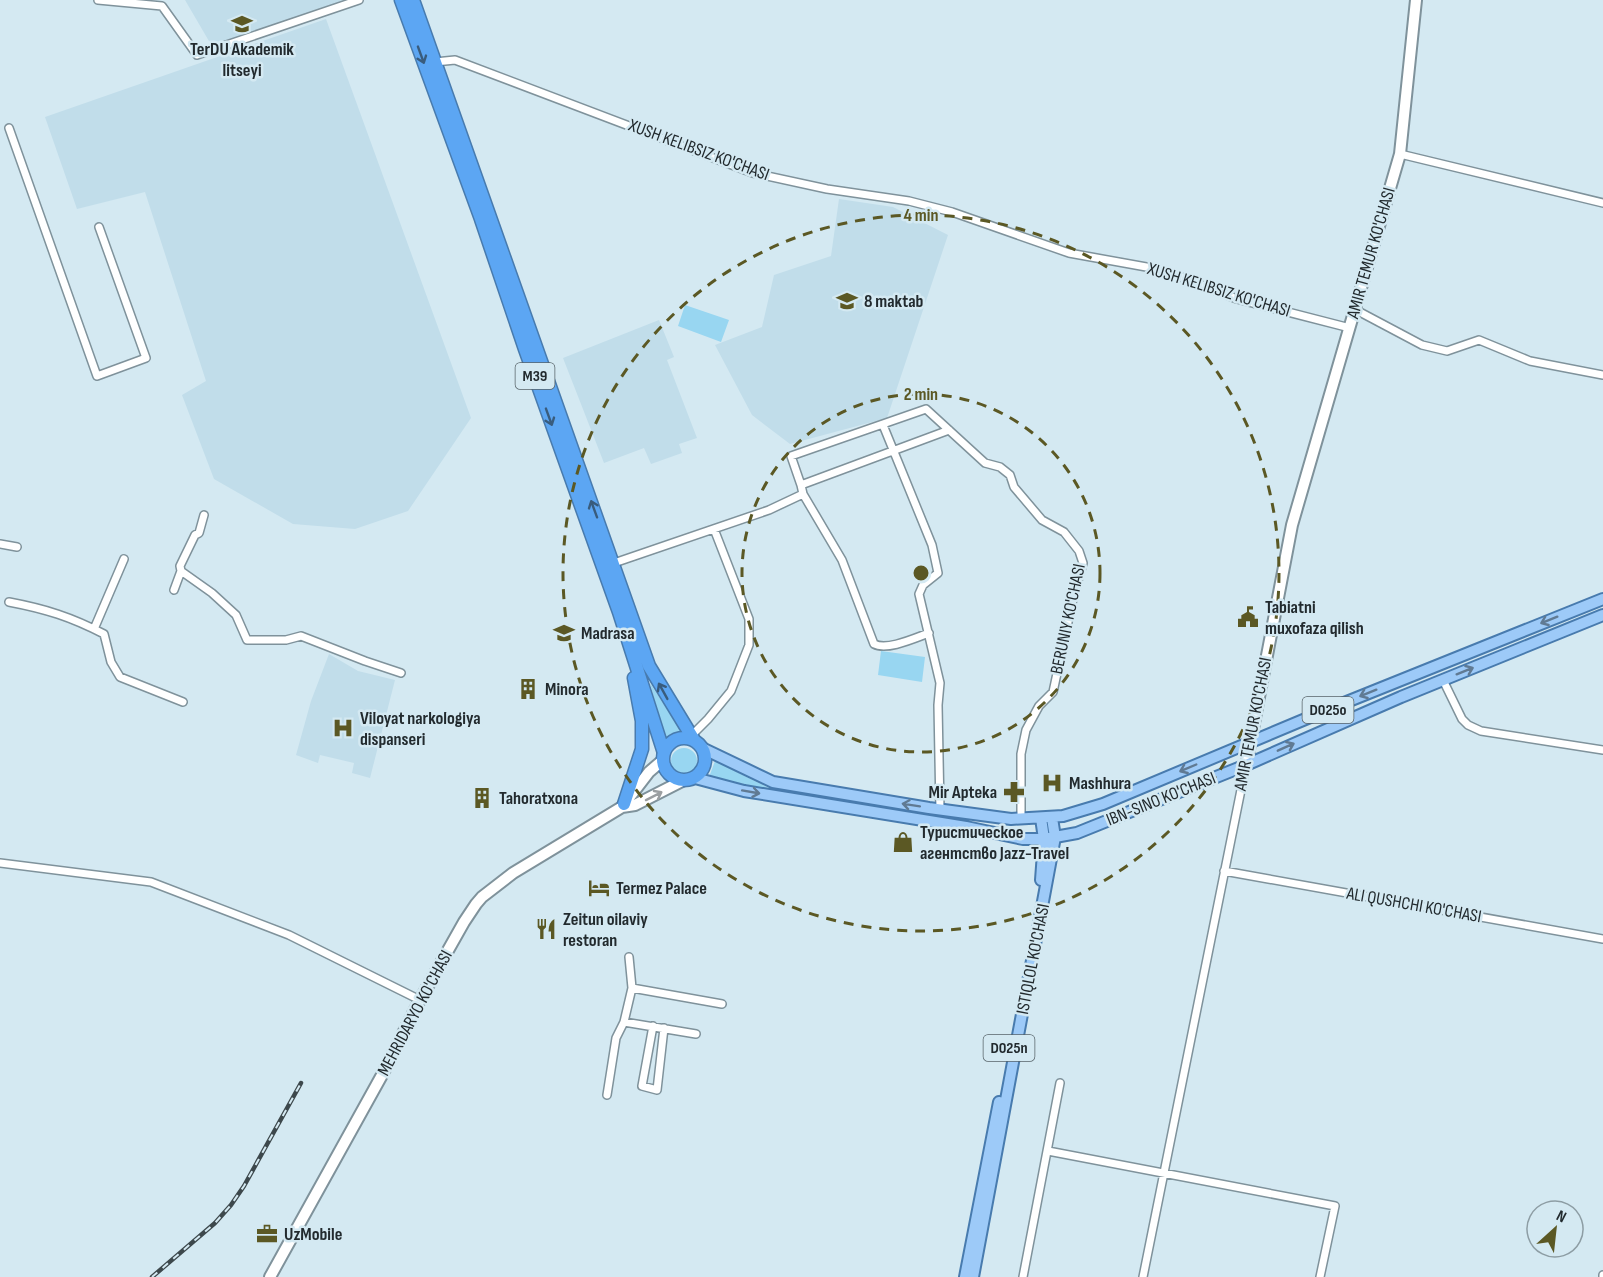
<svg xmlns="http://www.w3.org/2000/svg" width="1603" height="1277" font-family="'Sofia Sans Condensed',sans-serif">
	<style>
		.built { fill: #c1ddea }
		.green { fill: #98d6f1 }
		.lines { fill: none; stroke-linecap: round; stroke-linejoin: round }
		.street-casing { stroke: #7f929b; stroke-width: 10 }
		.secondary-casing { stroke: #7f929b; stroke-width: 14 }
		.primary-casing { stroke: #487bae; stroke-width: 14 }
		.highway-casing { stroke: #487bae; stroke-width: 15 }
		.street { stroke: #fff; stroke-width: 7 }
		.secondary { stroke: #fff; stroke-width: 10 }
		.primary { stroke: #9dcaf8; stroke-width: 10 }
		.highway { stroke: #5ca6f3; stroke-width: 12 }
		.rail-casing { stroke: #3d484c; stroke-width: 4.5 }
		.rail { stroke: #d4e9f2; stroke-width: 2; stroke-dasharray: 7; stroke-linecap: butt }
		.oneway { stroke: #395c7d }
		.oneway2 { stroke: #607a93 }
		.oneway3 { stroke: #9c9fa1 }
		.ring { fill: none; stroke: #5b5824; stroke-width: 3; stroke-dasharray: 10 8 }
		.labels { text-anchor: middle; dominant-baseline: central; stroke-width: 5; stroke-linejoin: round; paint-order: stroke }
		.shield { fill: #d4e9f2; stroke: #576369; stroke-width: 1.5 }
		.shield-label { font-size: 16px; font-weight: bold; fill: #222a2e }
		.poi-label { font-size: 18px; font-weight: bold; fill: #222a2e; stroke: #d4e9f2; text-anchor: start }
		.street-label { font-size: 18px; fill: #222a2e; stroke: #d4e9f2 }
		.centre { fill: #5b5824; stroke: #d4e9f2; stroke-width: 3 }
		.ring-label { font-size: 18px; text-anchor: middle; font-weight: bold; fill: #5b5824; stroke: #d4e9f2; stroke-width: 5; stroke-linejoin: round; paint-order: stroke }
	</style>
	<rect width="100%" height="100%" fill="#d4e9f2"/>
	<path class="built" d="M185,0H357L213,48Z
		M326,19L471,418L408,511L355,529L293,524L214,479L182,395L206,381L145,192L77,209L45,117Z
		M839,199L893,207L948,235L887,418L790,444L752,415L715,345L762,327L774,275L831,256Z
		M659,320L674,357L667,360L697,438L679,444L682,453L651,464L644,448L604,463L563,358Z
		M329,654L358,671L395,680L370,778L352,773L354,763L320,755L318,763L296,755L311,701Z"/>
	<path class="green" d="M685,305L729,320L721,342L678,326Z
		M881,651L925,657L922,682L878,675Z
		M650,683L681,731L671,734L665,739Z
		M671 761a13 13 0 1 1 26 0a13 13 0 1 1-26 0Z
		M715,761L773,790L709,777Z"/>
	<g class="lines">
		<defs>
			<path id="street" d="M98,0L162,6L197,55L359,0
				M435,62L455,60L753,173L827,189L909,201L952,212L1069,253L1163,270L1237,299L1350,328
				M9,128L97,376L146,358L99,227
				M1400,154L1603,203
				M1356,310L1422,345L1447,351L1479,340L1530,361L1603,375
				M883,425L932,545L938,573L923,585L919,594L940,683L938,705L940,810
				M801,485L791,456L926,409L985,463L1000,467L1010,475L1014,487L1042,520L1064,532L1079,551L1083,563L1074,594L1053,692L1039,706L1026,730L1021,754V819
				M803,494L842,560L874,644C887,651 915,638 929,633
				M204,515L199,533L195,535L180,566L181,571L212,593L236,615L247,640H286L301,636L365,661L401,673
				M0,544L17,547
				M614,563L769,510L803,494L801,485L949,430
				M174,590L181,571
				M9,602C46,609 71,617 104,634L111,662L120,677L183,702
				M94,629L124,559
				M1443,680L1462,719L1468,725L1481,731L1603,750
				M691,736L708,719L731,691L749,645V619L714,529
				M0,863L151,882L289,935L420,1000
				M1224,871L1603,939
				M629,957L632,988L624,1022L696,1034
				M632,988L722,1004
				M653,1026L642,1086L657,1090L664,1028
				M607,1095L616,1038L624,1022
				M1048,1151L1335,1206L1320,1277
				M1023,1277L1060,1083
				M1143,1277L1246,765
				M1603,1277V1275"/>
			<path id="secondary" d="M1246,765L1292,525L1400,154L1416,0
				M622,807L635,805L684,780
				M270,1277L382,1075L420,1000L464,922L476,904L482,897L513,873L622,807L649,772L663,760"/>
			<path id="primary" d="M702,748L773,782L929,808L1011,819L1063,816L1103,804L1339,705L1603,599
				M695,778L744,791L966,827L1023,839H1044L1077,833L1246,765L1401,697L1603,615
				M1041,818L1044,839L1041,880
				M965,1277L999,1102
				M973,1277L1055,837L1052,818"/>
			<path id="highway" d="M401,0L481,219L525,349L619,612L664,753
				M413,0L649,666L694,740
				M663 759a21 21 0 1 1 42 0a21 21 0 1 1-42 0Z
				M624,804L642,749V721L634,678"/>
		</defs>
		<use href="#street" class="street-casing"/>
		<use href="#secondary" class="secondary-casing"/>
		<use href="#primary" class="primary-casing"/>
		<use href="#highway" class="highway-casing"/>
		<use href="#street" class="street"/>
		<use href="#secondary" class="secondary"/>
		<use href="#primary" class="primary"/>
		<use href="#highway" class="highway"/>
		<defs>
			<path id="rail" d="M152,1277L215,1223L231,1205L244,1186L301,1083"/>
		</defs>
		<use href="#rail" class="rail-casing"/>
		<use href="#rail" class="rail"/>
	</g>
	<defs><path id="oneway-shaft" d="M-6 0H5M1.5-3L5.5 0L1.5 3" fill="none" stroke-width="1.6" stroke-linecap="round" stroke-linejoin="round" transform="scale(1.5)"/></defs>
	<g class="oneway">
		<use href="#oneway-shaft" transform="translate(421 55) rotate(70)"/>
		<use href="#oneway-shaft" transform="translate(549 417) rotate(70)"/>
		<use href="#oneway-shaft" transform="translate(594 509) rotate(-110)"/>
		<use href="#oneway-shaft" transform="translate(663 691) rotate(-119)"/>
	</g>
	<g class="oneway2">
		<use href="#oneway-shaft" transform="translate(1549 620) rotate(158)"/>
		<use href="#oneway-shaft" transform="translate(1465 671) rotate(-22)"/>
		<use href="#oneway-shaft" transform="translate(1368 693) rotate(158)"/>
		<use href="#oneway-shaft" transform="translate(1286 747) rotate(-24)"/>
		<use href="#oneway-shaft" transform="translate(1188 768) rotate(157)"/>
		<use href="#oneway-shaft" transform="translate(751 792) rotate(10)"/>
		<use href="#oneway-shaft" transform="translate(911 805) rotate(-171)"/>
	</g>
	<use class="oneway3" href="#oneway-shaft" transform="translate(654 796) rotate(-27)"/>
	<g class="ring">
		<circle cx="921" cy="573" r="179"/>
		<circle cx="921" cy="573" r="358"/>
	</g>
	<defs>
		<symbol id="university-bare" viewBox="-9 -9 18 18"><path d="M0-5L7-2L0 1L-7-2ZM-4 1L0 2.5L4 1V4Q0 6-4 4Z" fill="#5b5824" stroke="#d4e9f2" stroke-width="2.5" paint-order="stroke"/></symbol>
		<symbol id="school-bare" viewBox="-9 -9 18 18"><path d="M0-5L7-2L0 1L-7-2ZM-4 1L0 2.5L4 1V4Q0 6-4 4Z" fill="#5b5824" stroke="#d4e9f2" stroke-width="2.5" paint-order="stroke"/></symbol>
		<symbol id="civic-bare" viewBox="-9 -9 18 18"><path d="M-.6-6.5H3V-4.5H.6V-3L4-1V1h2V6H-6V1h2V-1L-.6-3ZM-1.2 2.5V6h2.4V2.5Z" fill="#5b5824" stroke="#d4e9f2" stroke-width="2.5" paint-order="stroke"/></symbol>
		<symbol id="building-bare" viewBox="-9 -9 18 18"><path d="M-4-6H4V6H1V3H-1V6H-4ZM-2.5-4.3h1.7v1.8h-1.7ZM.8-4.3h1.7v1.8H.8ZM-2.5-1h1.7V.8h-1.7ZM.8-1h1.7V.8H.8Z" fill="#5b5824" stroke="#d4e9f2" stroke-width="2.5" paint-order="stroke"/></symbol>
		<symbol id="hospital-bare" viewBox="-9 -9 18 18"><path d="M-5-5h3v3.5h4V-5h3V5h-3V1.5h-4V5h-3Z" fill="#5b5824" stroke="#d4e9f2" stroke-width="2.5" paint-order="stroke"/></symbol>
		<symbol id="pharmacy-bare" viewBox="-9 -9 18 18"><path d="M-2-6h4v4h4v4h-4v4h-4v-4h-4v-4h4Z" fill="#5b5824" stroke="#d4e9f2" stroke-width="2.5" paint-order="stroke"/></symbol>
		<symbol id="shop-bare" viewBox="-9 -9 18 18"><path d="M-5-2.5h2.3a2.7 3.5 0 0 1 5.4 0H5L5.5 6h-11ZM-1.5-2.5h3a1.5 2.3 0 0 0-3 0Z" fill="#5b5824" stroke="#d4e9f2" stroke-width="2.5" paint-order="stroke"/></symbol>
		<symbol id="hotel-bare" viewBox="-9 -9 18 18"><path d="M-6-4.5h1.5V1H6V5H4.5V3h-9V5H-6ZM-4 0a1.8 1.8 0 1 1 3.6 0ZM.5 0V-2.5h3Q6-2.5 6 0Z" fill="#5b5824" stroke="#d4e9f2" stroke-width="2.5" paint-order="stroke"/></symbol>
		<symbol id="restaurant-bare" viewBox="-9 -9 18 18"><path d="M-5-6h1v4h1v-4h1v4h1v-4h1v5L-1.5 .5V6h-2V.5L-5-1ZM5-6V6H3V1.5H1.5Q1.5-4 5-6Z" fill="#5b5824" stroke="#d4e9f2" stroke-width="2.5" paint-order="stroke"/></symbol>
		<symbol id="office-bare" viewBox="-9 -9 18 18"><path d="M-6-3h4V-5.5h4V-3h4V5H-6ZM-1-4.5V-3h2v-1.5ZM-6 0V1H6V0Z" fill="#5b5824" stroke="#d4e9f2" stroke-width="2.5" paint-order="stroke"/></symbol>
	</defs>
	<g fill-rule="evenodd">
		<use href="#university-bare" x="227" y="9" width="30" height="30"/>
		<use href="#school-bare" x="832" y="286" width="30" height="30"/>
		<use href="#civic-bare" x="1233" y="602" width="30" height="30"/>
		<use href="#university-bare" x="549" y="618" width="30" height="30"/>
		<use href="#building-bare" x="513" y="674" width="30" height="30"/>
		<use href="#hospital-bare" x="328" y="713" width="30" height="30"/>
		<use href="#hospital-bare" x="1037" y="768" width="30" height="30"/>
		<use href="#pharmacy-bare" x="999" y="777" width="30" height="30"/>
		<use href="#building-bare" x="467" y="783" width="30" height="30"/>
		<use href="#shop-bare" x="888" y="827" width="30" height="30"/>
		<use href="#hotel-bare" x="584" y="873" width="30" height="30"/>
		<use href="#restaurant-bare" x="531" y="914" width="30" height="30"/>
		<use href="#office-bare" x="252" y="1219" width="30" height="30"/>
	</g>
	<g class="labels">
		<g class="shield">
			<rect x="515.5" y="363" width="39" height="26" rx="4.5"/>
			<rect x="1302.5" y="697" width="51" height="26" rx="4.5"/>
			<rect x="983.5" y="1035" width="51" height="26" rx="4.5"/>
		</g>
		<g class="shield-label">
			<text x="535" y="376">M39</text>
			<text x="1328" y="710">D025o</text>
			<text x="1009" y="1048">D025n</text>
		</g>
		<g class="poi-label">
			<text x="242" y="49" text-anchor="middle">TerDU Akademik<tspan x="242" dy="21">litseyi</tspan></text>
			<text x="864" y="301">8 maktab</text>
			<text x="1265" y="607">Tabiatni<tspan x="1265" dy="21">muxofaza qilish</tspan></text>
			<text x="581" y="633">Madrasa</text>
			<text x="545" y="689">Minora</text>
			<text x="360" y="718">Viloyat narkologiya<tspan x="360" dy="21">dispanseri</tspan></text>
			<text x="1069" y="783">Mashhura</text>
			<text x="997" y="792" text-anchor="end">Mir Apteka</text>
			<text x="499" y="798">Tahoratxona</text>
			<text x="920" y="832">Туристическое<tspan x="920" dy="21">агентство Jazz-Travel</tspan></text>
			<text x="616" y="888">Termez Palace</text>
			<text x="563" y="919">Zeitun oilaviy<tspan x="563" dy="21">restoran</tspan></text>
			<text x="284" y="1234">UzMobile</text>
		</g>
		<g class="street-label">
			<text transform="translate(699 150) rotate(20)">XUSH KELIBSIZ KO'CHASI</text>
			<text transform="translate(1371 253) rotate(-74)">AMIR TEMUR KO'CHASI</text>
			<text transform="translate(1219 290) rotate(17)">XUSH KELIBSIZ KO'CHASI</text>
			<text transform="translate(1068 619) rotate(-78)">BERUNIY KO'CHASI</text>
			<text transform="translate(1253 724) rotate(-79)">AMIR TEMUR KO'CHASI</text>
			<text transform="translate(1161 799) rotate(-22)">IBN-SINO KO'CHASI</text>
			<text transform="translate(1414 905) rotate(10)">ALI QUSHCHI KO'CHASI</text>
			<text transform="translate(1033 959) rotate(-79)">ISTIQLOL KO'CHASI</text>
			<text transform="translate(415 1013) rotate(-62)">МEHRIDARYO KO'CHASI</text>
		</g>
	</g>
	<circle cx="921" cy="573" r="9" class="centre"/>
	<g class="ring-label">
		<text x="921" y="221">4 min</text>
		<text x="921" y="400">2 min</text>
	</g>
	<g transform="translate(1555 1229) rotate(27)"><circle r="28" fill="#d4e9f2" stroke="#8d9da4" stroke-width="1.5"/>
	<path d="M0-4.5L10 22L0 15L-10 22Z" fill="#5b5824"/>
	<text y="-9" font-size="16" font-weight="bold" text-anchor="middle" fill="#222a2e">N</text>
	</g>
</svg>
